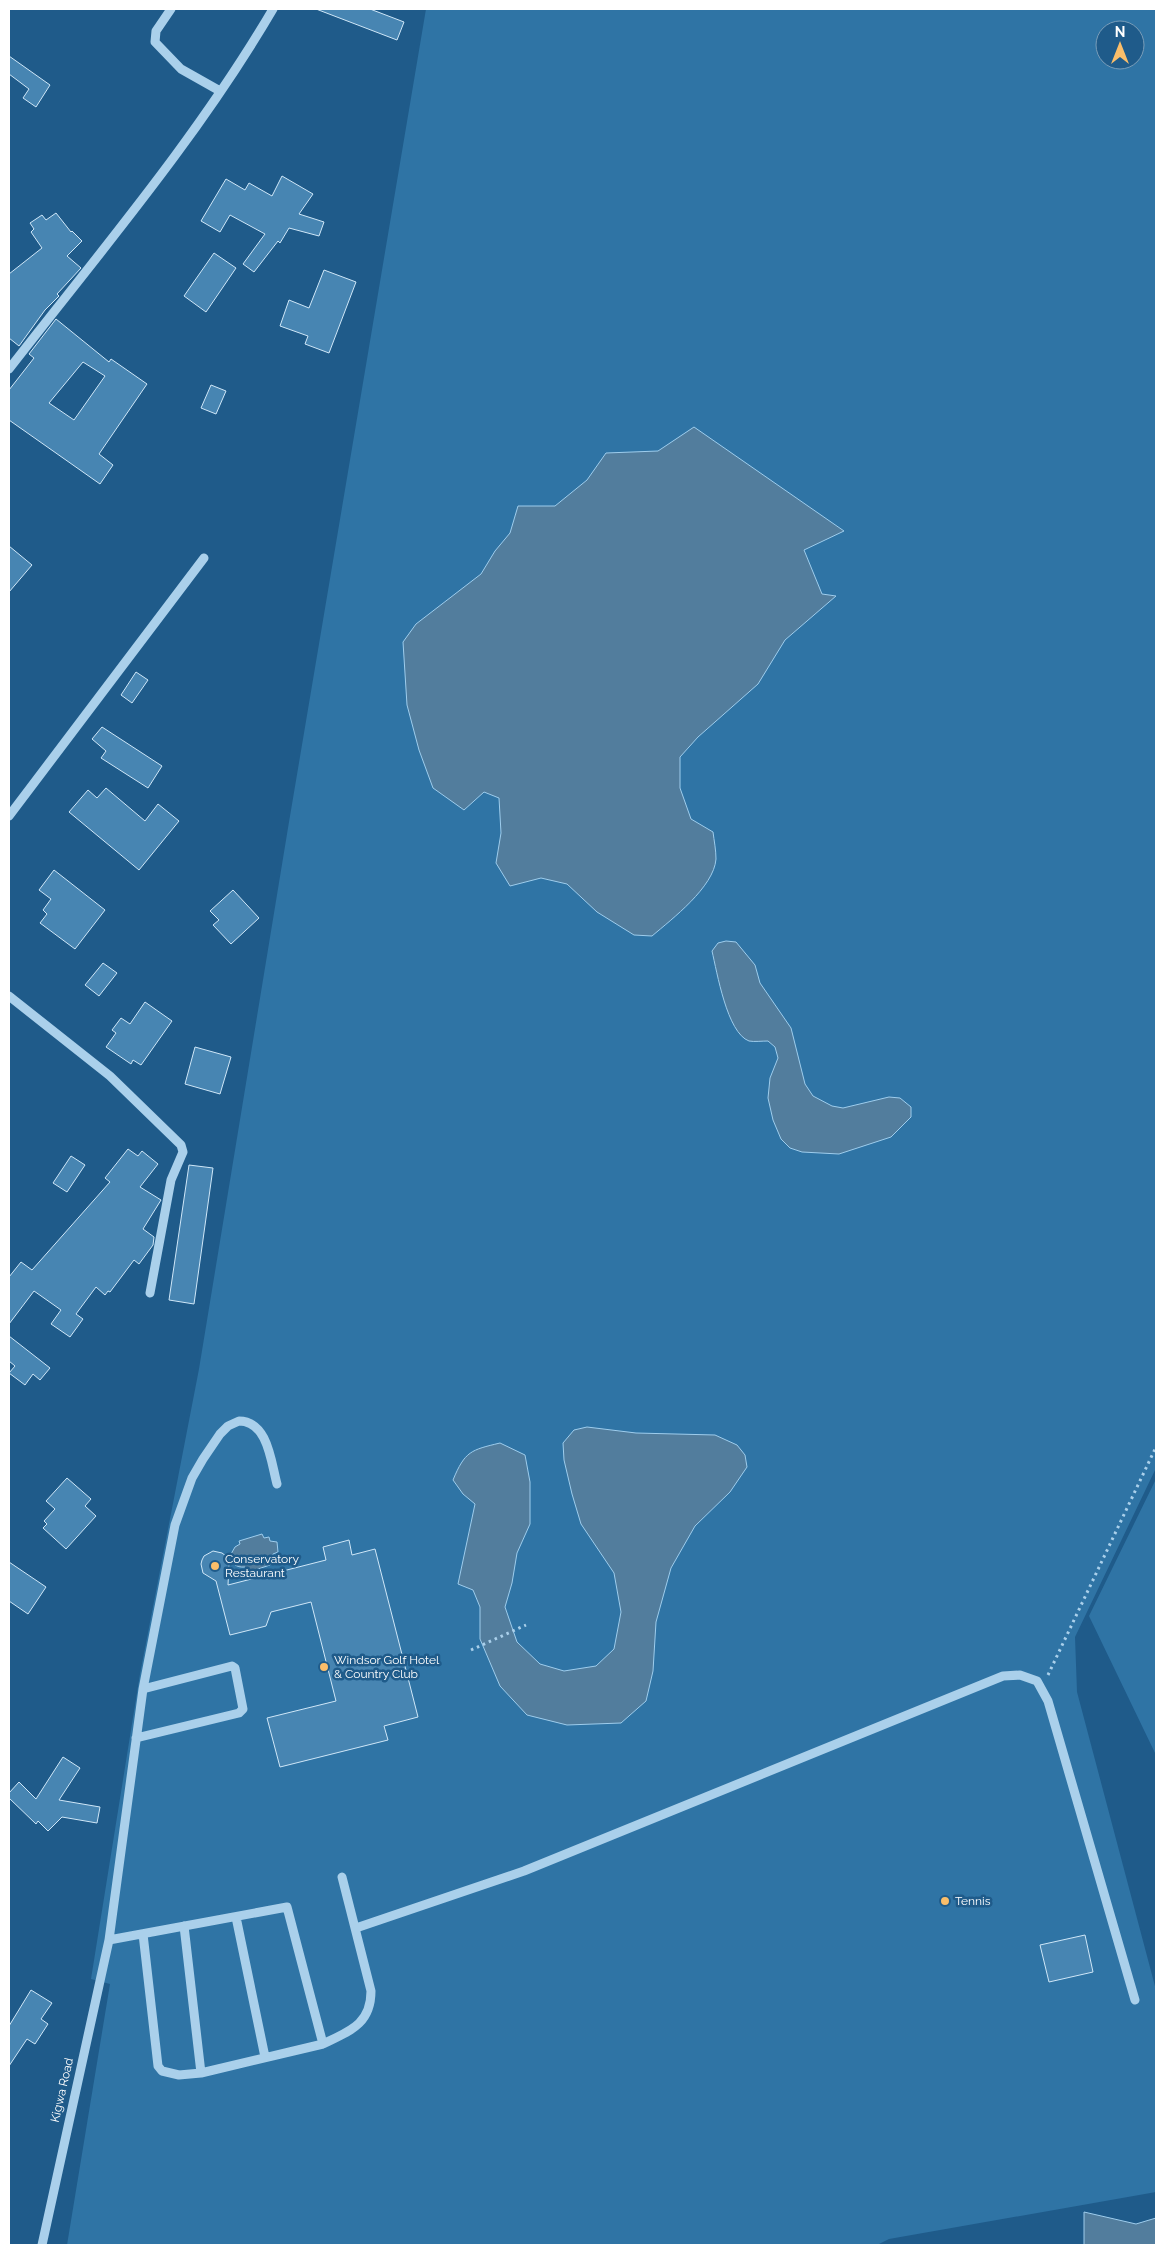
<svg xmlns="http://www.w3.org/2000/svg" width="1165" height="2254" font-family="Raleway,sans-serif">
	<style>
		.green { fill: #2f74a5; fill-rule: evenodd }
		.water { fill: #527d9d; stroke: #9ecded }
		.building { fill: #4785b2; stroke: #cfe7f8; fill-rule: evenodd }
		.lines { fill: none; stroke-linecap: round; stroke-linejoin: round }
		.path { stroke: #aad0eb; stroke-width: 3; stroke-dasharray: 2.5 4; stroke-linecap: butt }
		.minor { stroke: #aad0eb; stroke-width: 9 }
		.poi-dot { fill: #fabe6a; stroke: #1f5b8a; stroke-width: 2 }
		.labels { text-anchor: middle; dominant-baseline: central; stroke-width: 5; stroke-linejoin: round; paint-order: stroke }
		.poi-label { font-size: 12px; fill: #fff; stroke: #1f5b8a; text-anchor: start }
		.street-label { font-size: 12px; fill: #fff; stroke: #1f5b8a }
	</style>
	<rect width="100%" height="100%" fill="#1f5b8a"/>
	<path class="green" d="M426,9H1156V1468L1075,1637L1077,1692L1156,1990V2192L889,2239L877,2245H67L110,1984L91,1979L140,1674L199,1369L288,828ZM1105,30H1135V60H1105Z
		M1156,1479V1755L1089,1616Z"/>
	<path class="water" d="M694,427L844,531L804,550L822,594L836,596L785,640L758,684L698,737L680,757V788L691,819L713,832C714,840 716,850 716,859C714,887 672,919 652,936L634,935L597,912L567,884L541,878L510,886L496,863L501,833L499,798L484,792L464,810L433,788L419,750L407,705L403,642L416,624L481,574L495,551L510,533L518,506H555L587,480L606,453L658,451Z
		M726,941L736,942L755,965L760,983L791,1028L805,1084L813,1096L832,1106L843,1108L889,1097L900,1098L911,1107V1117L891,1137L839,1154L802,1152L790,1148L781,1139L773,1120L768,1098L770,1078L778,1058L775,1047L768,1041C762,1041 754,1042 749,1041C727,1033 717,972 712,951L718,943Z
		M587,1427L636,1433L715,1435L737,1445L745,1455L747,1467L730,1492L695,1526L671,1568L656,1622L653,1671L646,1701L621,1723L567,1725L527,1715L500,1686L480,1639V1607L473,1590L458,1584L475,1504L463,1494L453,1480C465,1451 471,1450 500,1443L525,1455L530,1482V1524L517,1553L512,1583L505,1607L517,1642L540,1664L564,1671L596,1666L614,1649L621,1612L614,1573L581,1524L572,1494L564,1460L563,1443L574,1430Z
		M262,1534L264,1538L269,1537L270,1541L277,1542L278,1552L273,1554V1559L269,1560L270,1565L246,1573L245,1567C236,1568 230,1563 231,1554L235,1547L240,1544L239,1541Z
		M1084,2212L1136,2224L1156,2218V2245H1084Z"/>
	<path class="building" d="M316,9H370L404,22L397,40Z
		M9,56L50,85L36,107L23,98L29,89L9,74Z
		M282,176L313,194L299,214L324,222L319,236L289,228L280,243L278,241L254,272L243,264L265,234L230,215L220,232L201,221L226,179L245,190L249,183L272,196Z
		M56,213L71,232L72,231L82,241L67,256L81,268L57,294L59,296L45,310L19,346L9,338V274L42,248L31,232L34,229L30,223L42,215L46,220Z
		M214,253L236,268L206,312L184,296Z
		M324,270L356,282L329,353L305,344L308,336L280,326L289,300L309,308Z
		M56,319L109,362L111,359L147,384L99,454L113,465L100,484L9,420V390L34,358L29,354ZM83,362L105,376L74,420L49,403Z
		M211,385L226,391L216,414L201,408Z
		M9,546L32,565L9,592Z
		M136,672L148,680L132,703L121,695Z
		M102,727L162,766L148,788L101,758L106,751L92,739Z
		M106,788L145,821L158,804L179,821L139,870L69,812L88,790L97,798Z
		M54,870L105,910L75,949L40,923L47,914L43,910L51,899L39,890Z
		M233,890L259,918L231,944L213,925L219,920L210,911Z
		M103,963L117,973L99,996L85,985Z
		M145,1002L172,1021L141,1065L133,1060L131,1064L106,1047L116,1033L112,1030L121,1018L130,1024Z
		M195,1047L231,1057L220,1094L185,1084Z
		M128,1149L138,1156L142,1151L158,1164L140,1187L161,1200L143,1229L154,1237L153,1245L139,1264L134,1260L110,1292L108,1291L105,1295L96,1287L76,1314L83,1319L70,1337L51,1324L61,1310L34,1291L9,1324V1277L21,1262L32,1270L110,1182L105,1178Z
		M71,1156L85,1165L67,1192L53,1183Z
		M189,1165L213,1168L194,1304L169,1300Z
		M9,1336L50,1368L40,1380L33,1374L25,1385L9,1373L15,1366L9,1361Z
		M67,1478L91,1499L85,1506L96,1516L66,1549L43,1528L47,1524L44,1521L55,1509L46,1501Z
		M349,1540L352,1555L375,1549L418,1717L384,1726L388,1740L280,1767L267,1718L336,1701L311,1602L271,1612L266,1626L230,1635L216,1581L203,1573L201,1564L202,1560L204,1556L213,1551L222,1553L226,1556L229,1564L228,1585L326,1560L323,1547Z
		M9,1562L46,1587L28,1614L9,1601Z
		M63,1757L80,1768L59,1800L100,1807L97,1823L62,1817L48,1831L38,1821L36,1824L9,1798V1793L19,1782L36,1799Z
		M1085,1935L1093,1972L1049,1982L1040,1945Z
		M31,1990L52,2003L41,2019L48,2024L35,2044L27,2039L9,2066V2026Z"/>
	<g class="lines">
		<path class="path" d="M471,1650L526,1625
			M1048,1675L1156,1447"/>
		<path class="minor" d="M171,9L156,31L155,42L181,69L220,91
			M9,369C100,252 198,137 273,9
			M9,816L204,558
			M9,996L110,1076L181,1145L183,1152L171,1180L150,1293
			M136,1738L239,1713L243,1709L235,1668L232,1666L143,1689
			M236,1917L265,2057
			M184,1926L201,2073
			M356,1928L524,1871L1003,1676L1020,1675L1037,1681L1048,1701L1135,2000
			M109,1940L287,1907L323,2044L201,2073L179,2075L162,2071L158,2066L143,1934
			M323,2044C350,2031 371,2024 371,1991L342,1877
			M42,2245L109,1940L143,1689L175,1525L192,1478L203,1459L220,1434L228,1426L239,1421C268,1421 271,1462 277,1484"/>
	</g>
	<g class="poi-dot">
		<circle cx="215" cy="1566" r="5"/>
		<circle cx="324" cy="1667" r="5"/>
		<circle cx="945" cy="1901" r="5"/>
	</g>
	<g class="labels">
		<g class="poi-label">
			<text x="225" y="1559">Conservatory<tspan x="225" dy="14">Restaurant</tspan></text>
			<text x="334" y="1660">Windsor Golf Hotel<tspan x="334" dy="14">&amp; Country Club</tspan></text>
			<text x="955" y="1901">Tennis</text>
		</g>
		<g class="street-label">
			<text transform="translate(62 2090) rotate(-77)">Kigwa Road</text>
		</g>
	</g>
	<rect width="1165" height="2254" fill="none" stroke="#ffffff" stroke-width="20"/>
	<g transform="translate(1120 45)"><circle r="24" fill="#1f5b8a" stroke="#799db9"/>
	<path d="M0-4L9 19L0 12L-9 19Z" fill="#fabe6a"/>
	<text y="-8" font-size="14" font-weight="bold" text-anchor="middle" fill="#ffffff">N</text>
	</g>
</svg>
